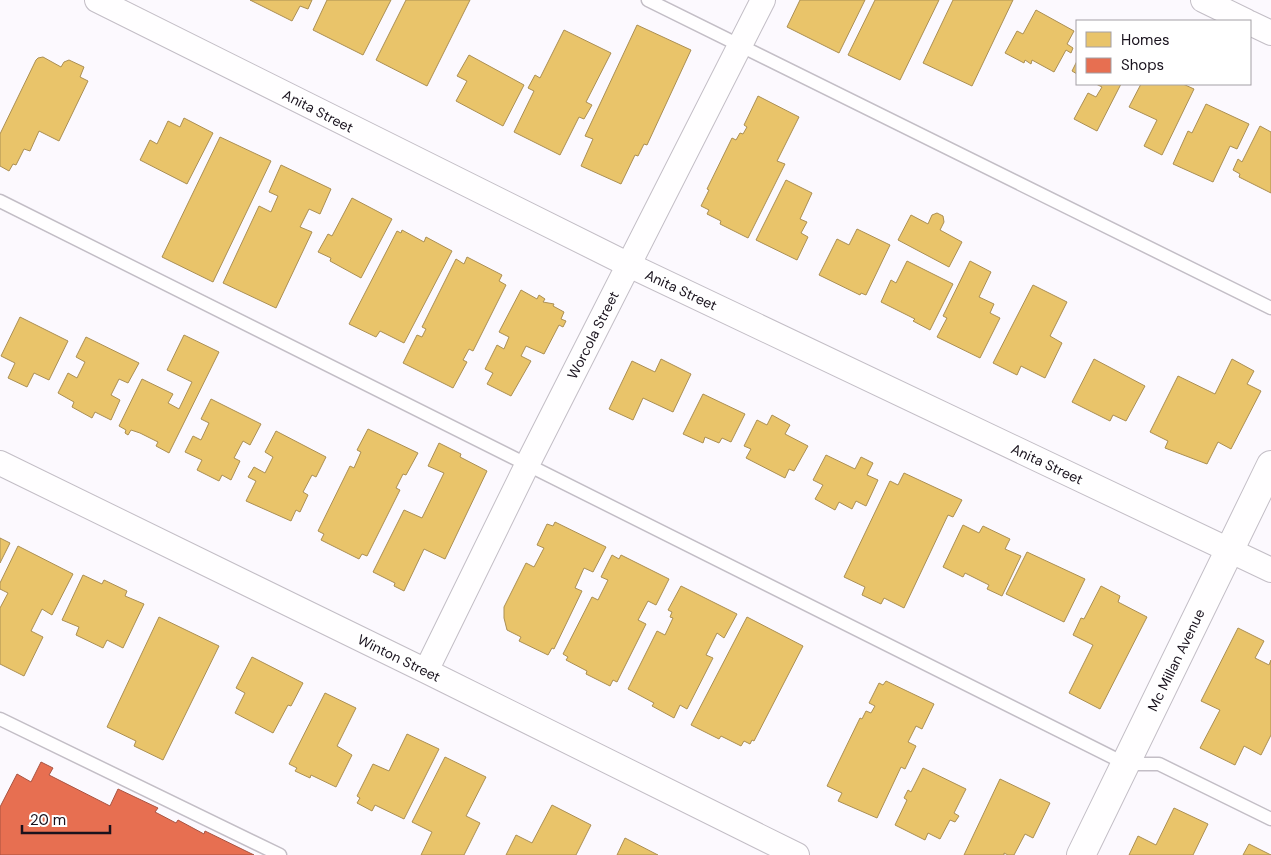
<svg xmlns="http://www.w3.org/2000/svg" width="1271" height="855" font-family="'DM Sans',sans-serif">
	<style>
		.homes { fill: #e9c46a; stroke: #ab8f53 }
		.shops { fill: #e76f51; stroke: #a95341 }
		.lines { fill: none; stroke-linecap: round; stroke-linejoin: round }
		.lane-casing { stroke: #c3bec6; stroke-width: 15 }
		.street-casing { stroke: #c3bec6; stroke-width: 26 }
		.secondary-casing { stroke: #c3bec6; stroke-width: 30 }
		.lane { stroke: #fffeff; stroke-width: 12 }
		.street { stroke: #fffeff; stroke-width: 24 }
		.secondary { stroke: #fffeff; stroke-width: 28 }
		.labels { text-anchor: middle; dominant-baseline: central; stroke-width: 5; stroke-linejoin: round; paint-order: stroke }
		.street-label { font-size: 14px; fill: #19121d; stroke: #fff }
	</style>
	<rect width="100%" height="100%" fill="#fcf9fe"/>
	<path class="homes" d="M250,0H312L308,9L300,6L292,21Z
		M327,0H391L363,55L313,30Z
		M406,0H470L427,86L376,60Z
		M800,0H865L839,53L787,27Z
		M875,0H939L900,80L848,55Z
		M953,0H1013L972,86L923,63Z
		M1036,10L1074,31L1067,44L1073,48L1071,53L1066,50L1054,72L1032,60L1031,64L1025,60L1024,63L1005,53L1017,31L1023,34Z
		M637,25L691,50L647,145L644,144L638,156L635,155L621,184L581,166L593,139L585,136Z
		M564,30L611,53L586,102L592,105L584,119L579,117L560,155L514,132L534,91L528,88L535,75L540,78Z
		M469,55L524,85L503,126L456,101L467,81L457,76Z
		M43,57L61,67L64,62L69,60L84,67L80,77L88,81L59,141L39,131L30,151L24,149L16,165L13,164L9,171L0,166V134L36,60L38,58Z
		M1077,61V74L1072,71Z
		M1096,84H1121L1097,131L1074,119L1088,93L1096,97L1102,87Z
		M1141,84H1183L1194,89L1162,155L1144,146L1157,120L1129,107Z
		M758,96L799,117L777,161L785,164L748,238L720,224L721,221L707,214L709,210L701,206L709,190L707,189L732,138L736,140L740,133L743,134L747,127L744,125Z
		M1206,104L1249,124L1237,149L1230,146L1213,182L1173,164L1188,131L1192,133Z
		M184,118L213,133L187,184L140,160L150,140L157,144L168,121L180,127Z
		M1260,126L1271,132V193L1239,177L1240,174L1233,170L1238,159L1242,162Z
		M220,137L271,161L213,282L162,257Z
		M281,165L331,189L320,214L309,209L300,227L312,232L276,308L223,283L259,206L271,212L278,196L269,192Z
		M786,180L812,193L800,219L807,222L801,233L808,237L797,260L756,240Z
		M352,198L392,219L361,278L330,261L331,258L318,252L328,234L332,236Z
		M937,213L943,216L944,222L940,230L962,242L949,267L898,240L911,215L928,224L932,215Z
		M857,229L890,245L866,295L861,293L860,295L819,275L837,239L849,245Z
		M402,230L424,242L426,237L452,251L404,343L380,331L376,337L349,324L397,231L401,233Z
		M467,257L502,275L499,281L506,285L473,351L469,349L463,360L467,362L453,388L403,363L417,335L422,337L426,329L422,327L456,259L464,264Z
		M907,261L953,284L930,330L913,321L915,319L881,302L891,280L896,283Z
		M970,261L991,272L979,297L994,304L990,313L1000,318L980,358L937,337L947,318L943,316Z
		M1033,285L1067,302L1050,336L1062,343L1045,378L1021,366L1017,375L993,363Z
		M521,290L537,299L539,295L545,299L543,302L554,304L553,306L564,312L561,319L566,321L563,327L559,325L544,354L526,346L521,356L531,361L511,396L487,384L493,373L485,369L497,345L504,349L509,337L499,332Z
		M20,317L68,341L49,380L34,373L27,387L8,378L15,363L1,356Z
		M184,335L219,352L169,453L156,446L158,442L140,433L131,430L128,435L125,433L126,430L119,426L142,379L173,394L168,403L179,409L192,382L167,370Z
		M86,337L139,363L128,383L119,379L111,395L120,400L111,420L95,412L92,418L72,407L74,402L58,393L68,373L77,378L85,362L76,357Z
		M661,359L691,374L673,412L643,398L633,420L609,409L632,361L655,372Z
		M1094,359L1145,386L1126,421L1113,415L1110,421L1072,402Z
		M1232,359L1254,371L1247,384L1261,391L1231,449L1218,442L1207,464L1165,448L1168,441L1150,432L1178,376L1215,394Z
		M703,394L745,414L731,442L722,438L719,443L705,437L703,443L683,434Z
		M211,399L261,424L250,445L243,441L234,458L240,461L231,480L222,475L219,481L197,470L202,460L185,452L193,436L201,440L209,423L201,419Z
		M772,415L790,425L785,434L808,446L794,471L789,469L785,478L746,458L751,449L744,446L757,420L767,425Z
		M368,429L418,453L406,475L403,474L396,488L400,490L367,556L362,554L359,559L321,540L324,534L318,531L350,466L354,468L361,452L357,450Z
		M276,431L326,457L316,477L312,475L303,492L308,495L300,512L296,510L291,521L246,501L256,481L248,477L254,467L265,473L273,457L265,452Z
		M439,443L461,454L460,457L487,471L445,559L424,549L404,591L394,586L395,583L373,572L404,510L422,518L444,473L428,466Z
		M826,455L855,469L861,457L873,463L867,475L878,480L866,506L856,501L852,509L839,502L835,510L815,499L823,485L813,480Z
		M904,473L962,500L953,517L948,515L904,608L884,598L881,604L862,595L865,587L844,577L890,481L898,485Z
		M555,522L606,547L593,572L584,568L575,588L582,591L554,649L552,648L548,655L519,641L521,637L507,630L504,618V607L526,563L534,567L544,548L537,545L547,524L553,526Z
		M963,525L979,533L983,526L1010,539L1005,549L1021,556L1002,596L987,589L989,585L965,573L963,577L943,567Z
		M0,538L10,543L0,563Z
		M18,546L73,574L52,615L42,609L31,631L43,637L24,676L0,664V608L8,593L0,589V583Z
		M1027,552L1085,579L1064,622L1006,594Z
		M612,555L619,559L621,555L669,579L656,605L648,601L638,620L646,624L617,682L613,680L610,686L586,674L587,671L566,660L568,657L563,654L592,597L598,600L608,580L601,577Z
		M83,575L102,584L104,580L127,591L125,596L144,604L123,648L107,640L103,648L76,635L79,627L62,620Z
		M681,586L737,614L724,638L717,633L706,655L713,658L687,709L680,705L674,718L652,706L654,703L628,689L657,631L665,635L673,618L670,617L672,612L668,610Z
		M1101,586L1120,596L1118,602L1147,617L1100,709L1069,693L1093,645L1073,635L1081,618L1084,619Z
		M159,617L219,646L163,760L134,746L136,741L107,727Z
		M747,617L803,646L754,741L752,740L750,744L744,741L741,746L721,736L719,739L691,725Z
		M1238,628L1264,641L1255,658L1269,665L1271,660V735L1261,755L1244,746L1235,765L1200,748L1220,710L1201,701Z
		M252,657L303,683L291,706L288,705L273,733L235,713L245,693L236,688Z
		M886,681L934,704L922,729L916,726L908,742L916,746L905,769L901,767L877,818L838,801L842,793L827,786L860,718L862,719L866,711L871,713L875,706L869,703L879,683L883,685Z
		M325,693L356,708L337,746L352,755L336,787L311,775L310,778L295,771L297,768L289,764Z
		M407,734L439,749L404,819L375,805L372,811L357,803L360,798L357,796L373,764L389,771Z
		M445,757L486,777L466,816L480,823L464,855H421L432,832L412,822Z
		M923,768L966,789L954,813L959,816L955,822L950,820L940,839L928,833L925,840L895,825L907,800L904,798L908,790L911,792Z
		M1000,779L1050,803L1033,838L1025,834L1014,855H1008L1004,853V855H964Z
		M552,805L591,825L576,855H506L516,835L532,843Z
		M1174,808L1208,824L1193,855H1129L1138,836L1156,845Z
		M625,838L656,854L658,855H617Z
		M1249,844L1271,855H1243Z"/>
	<path class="shops" d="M41,762L53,768L49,775L110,806L118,789L158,808L155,812L176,823L178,820L204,834L205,831L254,855H0V807L17,774L31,782Z"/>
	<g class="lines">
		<defs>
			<path id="lane" d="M648,0L1271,308
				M0,201L1126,764H1159L1271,819
				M0,719L280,855"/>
			<path id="street" d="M97,0L629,265L1271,570
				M1203,0L1246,21
				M1250,23L1271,33
				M0,463L426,671L797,855
				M426,671L527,465L763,0"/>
			<path id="secondary" d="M1081,855L1271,465"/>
		</defs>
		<use href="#lane" class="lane-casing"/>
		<use href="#street" class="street-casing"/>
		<use href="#secondary" class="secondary-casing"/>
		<use href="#lane" class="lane"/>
		<use href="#street" class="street"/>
		<use href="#secondary" class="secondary"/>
	</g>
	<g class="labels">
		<g class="street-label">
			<text transform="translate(318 111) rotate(27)">Anita Street</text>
			<text transform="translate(681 290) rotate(25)">Anita Street</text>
			<text transform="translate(593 335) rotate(-63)">Worcola Street</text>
			<text transform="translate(1047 464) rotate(25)">Anita Street</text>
			<text transform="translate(399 658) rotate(26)">Winton Street</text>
			<text transform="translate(1176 660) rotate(-64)">Mc Millan Avenue</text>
		</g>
	</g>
	<rect x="1076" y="20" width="175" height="65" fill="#ffffff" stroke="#a3a0a5"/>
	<rect x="1086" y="32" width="25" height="15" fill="#e9c46a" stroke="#a3a0a5"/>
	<text x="1121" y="45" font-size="15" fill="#19121d">Homes</text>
	<rect x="1086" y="58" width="25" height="15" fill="#e76f51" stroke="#a3a0a5"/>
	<text x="1121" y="70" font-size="15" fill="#19121d">Shops</text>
	<path d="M22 825v8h88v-8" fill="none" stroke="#19121d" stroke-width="2.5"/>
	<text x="30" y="825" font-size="15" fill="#19121d" stroke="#ffffff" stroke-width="4" paint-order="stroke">20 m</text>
</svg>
